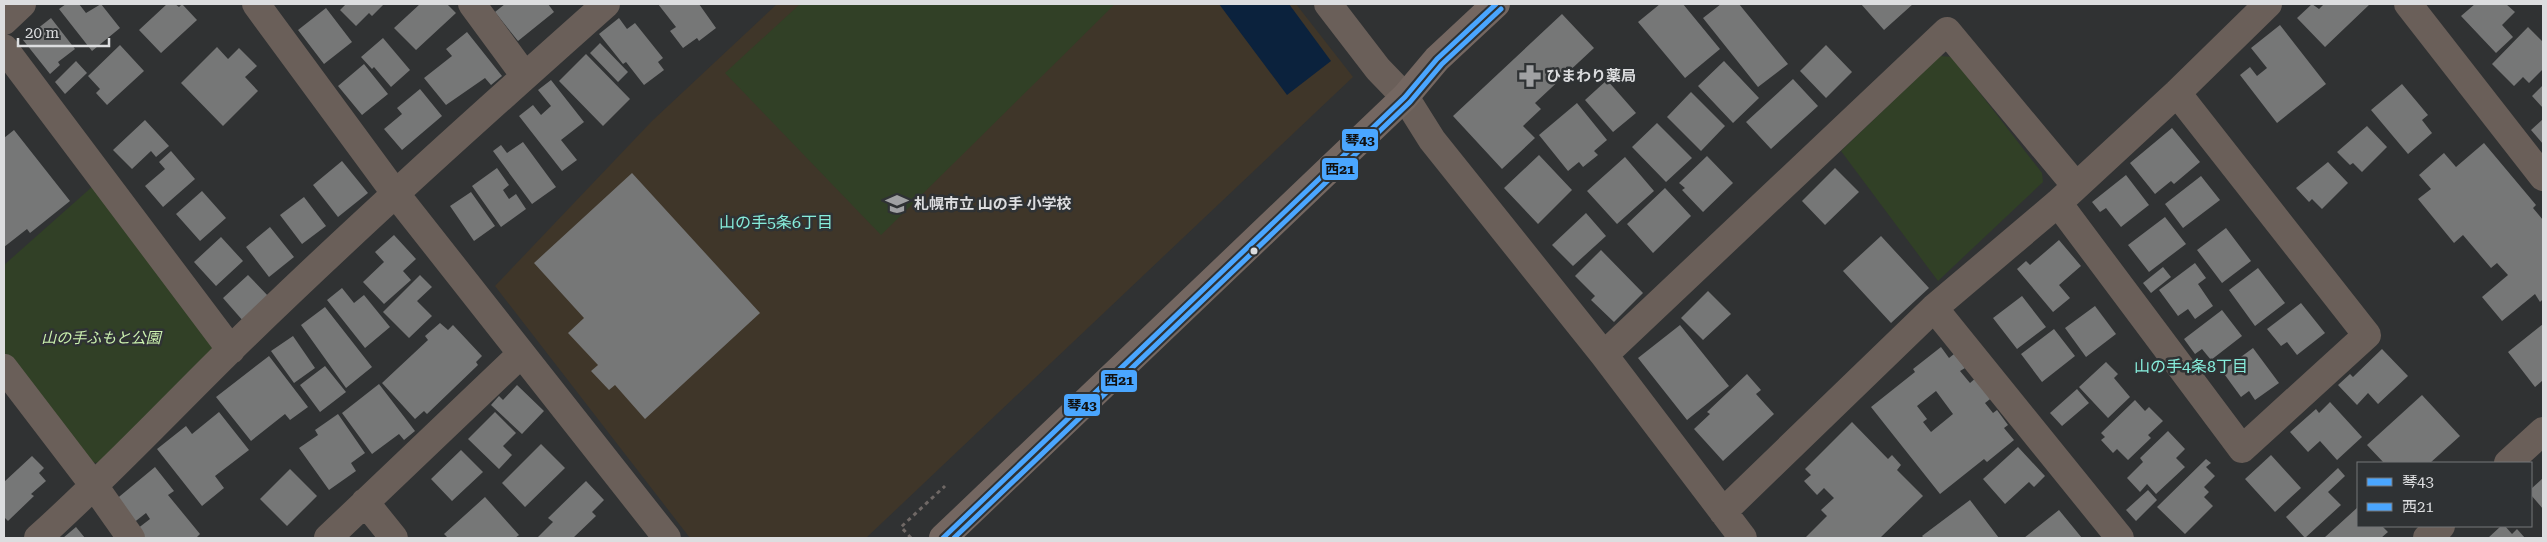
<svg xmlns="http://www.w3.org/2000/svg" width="2547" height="542" font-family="'Roboto Serif','Noto Sans JP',serif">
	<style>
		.education { fill: #3f3629 }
		.green { fill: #314026 }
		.water { fill: #0b223d }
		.building { fill: #767777; fill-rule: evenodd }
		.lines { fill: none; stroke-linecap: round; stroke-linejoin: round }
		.path { stroke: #6f6865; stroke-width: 3; stroke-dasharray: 4 4; stroke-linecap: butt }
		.minor { stroke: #6a5f59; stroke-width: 28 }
		.major { stroke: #746761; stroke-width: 28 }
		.bus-1-casing { stroke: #2f3234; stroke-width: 9 }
		.bus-2-casing { stroke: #2f3234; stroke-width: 9 }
		.bus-1 { stroke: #4aa6ff; stroke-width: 5 }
		.bus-2 { stroke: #4aa6ff; stroke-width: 5 }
		.bus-dot { fill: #dcdddf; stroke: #2f3234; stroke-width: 2 }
		.labels { text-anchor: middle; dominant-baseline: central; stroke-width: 5; stroke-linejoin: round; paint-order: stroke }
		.poi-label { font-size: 15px; font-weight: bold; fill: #dcdddf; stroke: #2f3234; text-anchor: start }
		.park-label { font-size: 15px; font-style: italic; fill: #cbf1af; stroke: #2f3234 }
		.neighbourhood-label { font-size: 16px; fill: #86ecdb; stroke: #2f3234 }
		.line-badge { stroke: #2f3234; stroke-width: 2 }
		.pale-badge-label { font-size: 14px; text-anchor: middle; font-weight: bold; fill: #111 }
	</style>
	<rect width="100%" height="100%" fill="#303233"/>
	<path class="education" d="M777,4H1296L1353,77L866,538H690L495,286L652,121Z"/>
	<path class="green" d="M800,4H1115L881,235L725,73Z
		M1940,56L1952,57L2042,173L2043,182L1938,281L1841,151Z
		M93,186L214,344L213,356L99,463L88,462L4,354V265Z"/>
	<path class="water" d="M1219,4H1289L1331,61L1287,95Z"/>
	<path class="building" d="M66,4H79L86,13L101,4L120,28L92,51L59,9Z
		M167,4H175L179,7L182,4L197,20L161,53L139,30Z
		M346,4H384L372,16L369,13L356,26L340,10Z
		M420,4H447L456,13L416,50L394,28Z
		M505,4H548L554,12L518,41L495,12Z
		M658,4H699L716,28L699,41L697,38L683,48L670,31L676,27Z
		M1660,4H1683L1720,49L1685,78L1638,22Z
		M1721,4H1739L1788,64L1758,87L1703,18Z
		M1861,4H1913L1884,30Z
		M2312,4L2319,9L2324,4H2370L2325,47L2297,18Z
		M2475,4H2506L2515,12L2502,25L2513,37L2496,53L2461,16Z
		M326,8L352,42L324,64L298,30Z
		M1562,14L1594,48L1535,103L1541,109L1523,126L1535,138L1502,169L1453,116Z
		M51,18L75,49L58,62L60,65L50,74L23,40Z
		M619,18L627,29L635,23L663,58L658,62L664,70L644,85L626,62L623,64L599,34Z
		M2280,25L2326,84L2277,123L2240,75L2250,67L2257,76L2267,68L2251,48Z
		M2528,27L2543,42V69L2529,83L2523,77L2514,86L2492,64Z
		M467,32L502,76L491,85L485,78L446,105L424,78L452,56L446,49Z
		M383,38L410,70L391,87L374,67L372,69L361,57Z
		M600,43L628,72L618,82L590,53Z
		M120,45L144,71L107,105L96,93L100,89L88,76Z
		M1826,45L1852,72L1826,98L1800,71Z
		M217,47L228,59L239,48L257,66L245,77L258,91L223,126L181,83Z
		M586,54L630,99L603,126L559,81Z
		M76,61L87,73L65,94L55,82Z
		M1724,61L1759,98L1733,123L1698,86Z
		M364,64L388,94L362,115L338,86Z
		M1793,79L1818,106L1771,149L1746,122Z
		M551,80L584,122L561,140L577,160L562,171L519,116L533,105L541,115L551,106L538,90Z
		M1607,80L1636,113L1613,132L1585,100Z
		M2402,84L2428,115L2422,120L2432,133L2408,154L2371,110Z
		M2543,85V108L2532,96Z
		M420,89L442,116L402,150L384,129L402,114L397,108Z
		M1691,92L1725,126L1701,151L1667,117Z
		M1577,103L1607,140L1594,151L1598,155L1583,167L1579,162L1568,171L1539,135Z
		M2543,119V144L2531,130Z
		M145,120L169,146L156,157L151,151L132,169L113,150Z
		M1657,123L1692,158L1666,182L1632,147Z
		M2367,126L2387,147L2362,172L2353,163L2350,165L2337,152Z
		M2172,128L2200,162L2174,184L2171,181L2155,194L2130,163Z
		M14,130L70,201L30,233L27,229L4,247V138Z
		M523,142L556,187L532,204L493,151L501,145L507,153Z
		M2484,143L2536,205L2533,208L2543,220V299L2540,302L2535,294L2502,321L2482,297L2508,275L2497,263L2491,268L2463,235L2454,243L2418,199L2431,189L2419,175L2444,153L2456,167Z
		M171,151L195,179L163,207L145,186L165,169L159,162Z
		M1539,155L1572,190L1538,224L1504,188Z
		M1707,156L1733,183L1703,212L1682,190L1685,188L1679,183Z
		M1625,157L1654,191L1617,224L1587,191Z
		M342,161L368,193L338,217L313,185Z
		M2328,162L2348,183L2322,209L2312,199L2309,202L2296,188Z
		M497,168L509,185L503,190L509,199L516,194L526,209L501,227L472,186Z
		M1835,168L1859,192L1825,225L1802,201Z
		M632,173L760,313L645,419L615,385L609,390L591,371L598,365L568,333L584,318L534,263Z
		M2126,175L2149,205L2121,227L2106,208L2100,212L2092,202Z
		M2201,176L2220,200L2183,228L2165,204Z
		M1665,188L1691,216L1653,253L1627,224Z
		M202,191L226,218L200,241L176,214Z
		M471,192L495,226L474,241L450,206Z
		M304,197L326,226L302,244L280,215Z
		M1586,213L1606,236L1573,266L1552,245Z
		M2165,217L2186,244L2149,272L2128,245Z
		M270,227L294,257L269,277L246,247Z
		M2226,228L2251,261L2222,283L2197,250Z
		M394,235L416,259L403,271L411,280L384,304L363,282L384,262L375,252Z
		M1881,236L1929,288L1891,323L1843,271Z
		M221,237L243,261L216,286L194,262Z
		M2059,240L2081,266L2059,285L2070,298L2053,312L2017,269L2026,261L2030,265Z
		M1601,250L1643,293L1614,322L1591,300L1595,296L1575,276Z
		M2195,263L2206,278L2198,284L2213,306L2195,319L2188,309L2178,316L2159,290Z
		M2163,267L2171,277L2151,293L2143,283Z
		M2258,268L2285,303L2255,326L2229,290Z
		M248,275L270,298L244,322L223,298Z
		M420,275L432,287L417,301L432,316L409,338L383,312Z
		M342,288L354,303L364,295L390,327L365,348L327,300Z
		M1708,291L1731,314L1703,340L1681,318Z
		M2022,296L2046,327L2017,349L1993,318Z
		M2301,303L2325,333L2297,355L2287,342L2281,346L2267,329Z
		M2095,306L2116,334L2086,357L2065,328Z
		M325,307L372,367L346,388L301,325Z
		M2222,310L2242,336L2211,360L2202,349L2195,354L2184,339Z
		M440,323L448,330L453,325L482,356L476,362L478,365L427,414L424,411L415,419L382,383L428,340L425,336Z
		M2543,324V380L2535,387L2508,352Z
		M1680,325L1729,386L1687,420L1638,358Z
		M2054,329L2075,356L2042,382L2021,354Z
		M293,336L315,368L294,383L271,351Z
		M1941,347L1949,358L1954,354L1965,368L1960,371L1970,383L1978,376L1994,396L1985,403L1993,413L1997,410L2008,425L2004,428L2014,440L1987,462L1984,459L1940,494L1871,407L1915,372L1913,369ZM1936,391L1953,414L1931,432L1923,422L1927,419L1917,406Z
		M2253,348L2279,383L2255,400L2249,391L2241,397L2222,371Z
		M2382,349L2408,376L2378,404L2368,393L2357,405L2338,385L2350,374L2353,377Z
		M269,356L308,407L290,420L285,414L251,441L216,397Z
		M2106,362L2118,374L2114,378L2130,397L2108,418L2079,387Z
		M325,366L346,392L320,412L300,385Z
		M1747,374L1761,390L1756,394L1774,414L1723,461L1694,429L1710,414L1707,412Z
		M379,384L415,431L404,440L399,434L372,454L342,413Z
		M517,385L544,411L522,434L491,405L499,396L503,400Z
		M2077,389L2089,403L2062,426L2050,413Z
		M2422,395L2460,436L2430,463H2384L2367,445Z
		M2135,400L2145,411L2149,407L2163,421L2148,435L2151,438L2128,460L2117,449L2113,453L2101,440L2105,437L2101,433Z
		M2330,402L2362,437L2337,460L2320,441L2308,452L2290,432L2316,409L2319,413Z
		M219,412L249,450L215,476L224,488L202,506L157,449L186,426L192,434Z
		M495,412L516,433L503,446L512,455L499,469L468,439Z
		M338,414L365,453L351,463L356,471L329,490L299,448L318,435L315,430Z
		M1852,422L1888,459L1892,455L1901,465L1897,470L1923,496L1880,538H1805L1827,516L1821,510L1834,498L1824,488L1817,495L1804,481L1811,475L1805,469Z
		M2168,431L2185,449L2176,458L2185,467L2156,494L2147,484L2140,492L2127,478L2143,462L2140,458Z
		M541,444L565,468L525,507L502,483Z
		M2018,447L2045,476L2034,487L2029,482L2005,504L1983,479Z
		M461,450L483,472L452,501L431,479Z
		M2271,455L2301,488L2275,512L2245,479Z
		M32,456L44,468L39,473L46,481L31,494L34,496L8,521L4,517V482Z
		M2206,459L2211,463L2206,467L2215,476L2204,487L2209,492L2204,497L2213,506L2185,534L2157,507Z
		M155,467L174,491L168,495L200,534L196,538H144L137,529L150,519L146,513L132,524L114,501Z
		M2338,468L2345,476L2328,492L2341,505L2305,538L2286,517Z
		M290,469L317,496L287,526L260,499Z
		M2543,478V509L2531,495V489Z
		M586,481L604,500L592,512L596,516L573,538H537L553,522L548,518Z
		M2148,490L2157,500L2136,521L2126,510Z
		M485,497L519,535L515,538H448L444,534Z
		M1970,500L1999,538H1924L1922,536Z
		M2358,507V526H2382L2388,532L2381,538H2324Z
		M2059,510L2082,538H2024Z
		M2501,526H2505L2512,534L2517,529L2525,538H2488Z
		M76,527L85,538H63Z"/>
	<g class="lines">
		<path class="path" d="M911,538L901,527L945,486"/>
		<path class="minor" d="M256,4L395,193L667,538
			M472,4L525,76
			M1328,4L1378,69L1405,97L1432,140L1604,355L1743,538
			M2408,4L2543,177
			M4,21L22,4
			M4,48L231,350
			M2058,203L2242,449L2367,335L2177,93
			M1934,308L2120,538
			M1604,355L1947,31L2076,186
			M4,368L95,487L131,538
			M2508,463L2543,431
			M365,502L394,538
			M1723,512L1934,308L2058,203L2177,93L2268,4
			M38,538C105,478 167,412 231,349C353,230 479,117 606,4
			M328,538L521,354
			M2427,538L2441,526"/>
		<path class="major" d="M943,538L1405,97L1437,59L1496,4"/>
		<defs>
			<path id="bus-1" d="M943,538L1405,97L1437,59L1496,4"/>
			<path id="bus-2" d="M954,538L1410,102L1442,64L1501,9"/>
		</defs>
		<use href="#bus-1" class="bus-1-casing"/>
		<use href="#bus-2" class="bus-2-casing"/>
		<use href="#bus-1" class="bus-1"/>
		<use href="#bus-2" class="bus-2"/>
	</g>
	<defs>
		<symbol id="pharmacy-bare" viewBox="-9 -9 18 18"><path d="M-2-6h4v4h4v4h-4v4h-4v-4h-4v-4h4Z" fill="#a0a1a3" stroke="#2f3234" stroke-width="2.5" paint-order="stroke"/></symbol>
		<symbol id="school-bare" viewBox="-9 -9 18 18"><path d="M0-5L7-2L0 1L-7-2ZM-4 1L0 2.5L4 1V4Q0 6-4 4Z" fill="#a0a1a3" stroke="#2f3234" stroke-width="2.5" paint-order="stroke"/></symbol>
	</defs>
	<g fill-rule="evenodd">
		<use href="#pharmacy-bare" x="1514" y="60" width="32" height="32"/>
		<use href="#school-bare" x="881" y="188" width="32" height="32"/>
	</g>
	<circle class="bus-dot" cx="1254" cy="251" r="4.5"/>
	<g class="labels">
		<g class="poi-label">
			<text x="1546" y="76">ひまわり薬局</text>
			<text x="914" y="204">札幌市立 山の手 小学校</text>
		</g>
		<g class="park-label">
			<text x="101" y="338">山の手ふもと公園</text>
		</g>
		<g class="neighbourhood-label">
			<text x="776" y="222">山の手5条6丁目</text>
			<text x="2191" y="366">山の手4条8丁目</text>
		</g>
	</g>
	<g class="line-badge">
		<rect x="1341" y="128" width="38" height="24" rx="5" fill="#4aa6ff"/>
		<rect x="1321" y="157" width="38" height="24" rx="5" fill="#4aa6ff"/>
		<rect x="1100" y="369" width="38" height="24" rx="5" fill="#4aa6ff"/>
		<rect x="1063" y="393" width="38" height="24" rx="5" fill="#4aa6ff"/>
	</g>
	<g class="pale-badge-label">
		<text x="1360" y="145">琴43</text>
		<text x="1340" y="174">西21</text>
		<text x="1119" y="385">西21</text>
		<text x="1082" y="410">琴43</text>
	</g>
	<rect width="2547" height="542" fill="none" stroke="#dcdddf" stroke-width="10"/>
	<rect x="2357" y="462" width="175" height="65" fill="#2f3234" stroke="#747678"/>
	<rect x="2367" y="478" width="25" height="8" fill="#4aa6ff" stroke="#747678"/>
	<text x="2402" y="487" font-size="15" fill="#dcdddf">琴43</text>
	<rect x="2367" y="503" width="25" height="8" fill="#4aa6ff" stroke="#747678"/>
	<text x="2402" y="512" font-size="15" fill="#dcdddf">西21</text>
	<path d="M18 38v8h91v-8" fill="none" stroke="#dcdddf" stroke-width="2.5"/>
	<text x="25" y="38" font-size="15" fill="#dcdddf" stroke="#2f3234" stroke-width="4" paint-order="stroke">20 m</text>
</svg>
